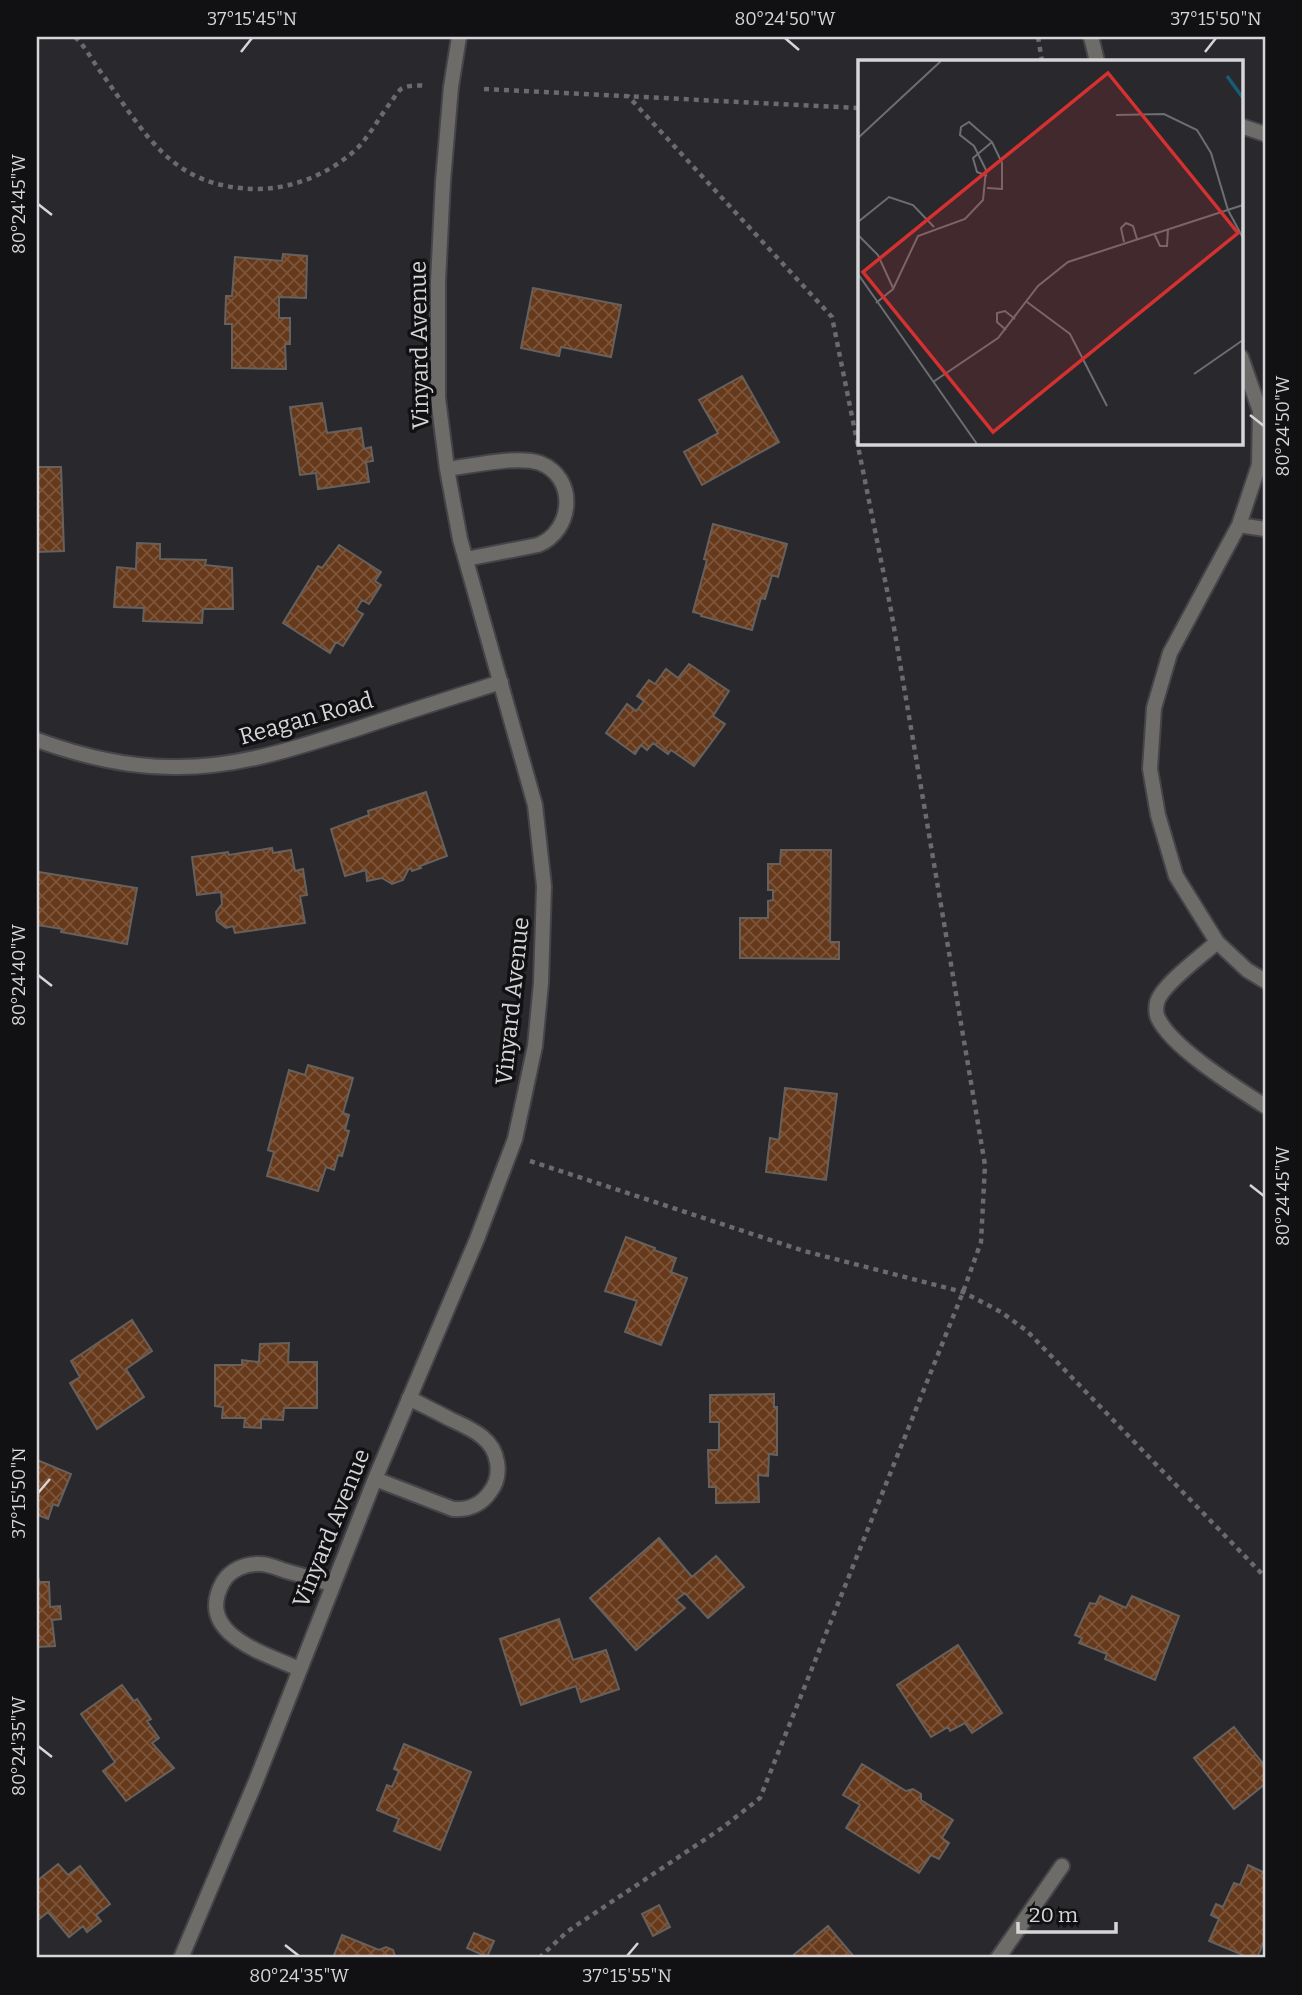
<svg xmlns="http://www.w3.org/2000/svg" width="1302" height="1995" font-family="Bitter,serif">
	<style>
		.building { fill: url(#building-cross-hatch); stroke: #67615d; stroke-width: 2 }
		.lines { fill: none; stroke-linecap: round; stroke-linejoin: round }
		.service-casing { stroke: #454448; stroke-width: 18 }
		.minor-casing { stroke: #454448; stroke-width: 18 }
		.path { stroke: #6b6a6e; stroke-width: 4.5; stroke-dasharray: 5 5; stroke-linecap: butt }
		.service { stroke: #6e6c69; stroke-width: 14 }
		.minor { stroke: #6e6c69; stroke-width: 14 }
		.ticks { fill: none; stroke: #d6d5d8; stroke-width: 2.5 }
		.labels { text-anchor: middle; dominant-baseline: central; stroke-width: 7; stroke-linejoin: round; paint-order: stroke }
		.street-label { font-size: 23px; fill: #d6d5d8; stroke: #111113 }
		.inset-river { fill: none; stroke: #185c76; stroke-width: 3.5 }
		.inset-road { fill: none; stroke: #6e6d71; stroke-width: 2 }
		.view { fill: #d63131; fill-opacity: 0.15; stroke: #d63131; stroke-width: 3.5 }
		.inset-edge { fill: none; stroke: #d6d5d8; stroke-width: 3.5 }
		.neatline { fill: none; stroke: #d6d5d8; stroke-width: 2.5 }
		.ticks-label { font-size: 18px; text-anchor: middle; fill: #d6d5d8 }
	</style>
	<defs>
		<pattern id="building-cross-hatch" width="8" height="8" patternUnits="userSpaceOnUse" patternTransform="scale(1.75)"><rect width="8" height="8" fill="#67391b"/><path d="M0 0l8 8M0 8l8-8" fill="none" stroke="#7c553b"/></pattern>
	</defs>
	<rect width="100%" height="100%" fill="#29282d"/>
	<path class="building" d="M283,254L307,256L306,298L279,297V318H290V344H285L286,369L232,368V324H225L226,296H232L235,257L282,261Z
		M533,288L621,305L611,357L561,347L559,356L521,348Z
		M742,376L779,442L702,485L684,452L718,433L699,400Z
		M322,403L327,433L361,428L364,449L371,447L373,461L366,462L369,482L318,489L316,473L300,475L290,407Z
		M37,467H61L64,551L37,552Z
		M713,524L787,544L778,577L772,575L765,599L761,598L752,630L701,616V614L693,612L707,560L704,559Z
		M137,543L160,544V559L206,560L205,565L232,568L233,609H203L202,623L143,621L144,608L114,607L117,567L136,569Z
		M339,545L381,572L375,581L381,585L369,604L362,600L356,610L363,614L343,646L336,642L330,653L283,623L318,566L322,568Z
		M689,664L729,691L713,716L725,724L694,766L671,750L668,754L653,743L647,750L641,745L635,754L606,733L627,704L636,711L644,701L637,696L649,680L655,684L666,669L678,678Z
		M426,792L447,856L420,866L421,868L412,871L411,868L408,870L403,880L392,884L382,878L367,881L366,870L345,876L331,829L369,815L368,811Z
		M272,848L273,853L291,850L295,871L303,869L307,895L300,896L305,923L235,933L233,926L226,928L217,921L216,912L222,904L221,892L197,895L192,857L228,852L229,855Z
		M781,850H831L830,942H839V959L740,958V918H768V901L773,900V890H768V864H780Z
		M39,872L137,888L127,944L61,932L62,929L37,925V884Z
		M308,1065L353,1078L343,1113L349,1115L345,1130L349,1131L342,1156L338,1155L334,1170L326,1167L318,1191L267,1176L274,1152L268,1150L289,1070L305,1075Z
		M785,1088L837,1094L826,1180L766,1172L770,1138L779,1140Z
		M626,1237L655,1248L654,1250L676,1258L671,1272L687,1278L661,1345L625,1332L637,1301L605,1291Z
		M132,1320L152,1351L126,1369L144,1397L97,1429L70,1383L80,1377L71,1361Z
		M289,1343L288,1362H317V1408H284L283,1420L261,1419V1428L244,1427L245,1418H222L223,1407L215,1406V1365H242V1360L259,1362L260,1344Z
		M774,1394V1407H777V1455L769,1454L768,1476L758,1475L759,1502L716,1503V1487H709L708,1450H719V1422H710V1395Z
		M37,1460L71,1474L58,1506L53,1504L48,1519L38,1515L37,1518Z
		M659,1538L692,1577L716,1556L744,1587L708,1618L685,1593L676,1600L685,1608L636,1650L590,1598Z
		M37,1571L39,1582H49L50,1607L60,1606L61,1619L52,1620L55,1646L37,1647Z
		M1100,1596L1126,1608L1132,1596L1179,1616L1155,1680L1105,1659L1107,1654L1079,1643L1082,1638L1075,1635L1090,1603L1096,1604Z
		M559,1619L573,1660L606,1650L619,1689L581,1702L576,1686L521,1705L500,1639Z
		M958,1645L1002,1713L972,1733L965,1723L950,1731L948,1727L931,1737L897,1685Z
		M122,1685L134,1701L137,1699L151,1719L147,1721L159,1738L152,1743L174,1768L126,1801L103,1771L115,1762L81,1714Z
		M1234,1727L1265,1766V1784L1234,1809L1194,1758Z
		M404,1744L471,1772L440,1850L394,1831L399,1819L377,1810L387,1785L392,1787L399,1771L394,1769Z
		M862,1764L906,1791L913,1789L921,1794V1800L953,1820L942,1838L949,1843L939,1859L931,1855L919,1873L846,1828L860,1805L843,1795Z
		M58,1864L68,1875L80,1866L110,1904L96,1915L101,1921L87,1932L83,1926L69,1937L48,1912L37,1921V1881Z
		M1248,1865L1265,1873V1939L1257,1958H1250L1209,1941L1219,1919L1211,1915L1216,1904L1223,1907L1234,1883L1240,1885Z
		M659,1905L670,1927L653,1936L642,1914Z
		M828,1926L855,1958H790Z
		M474,1933L494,1941L487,1957L467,1948Z
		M342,1935L379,1950L386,1947L393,1950L395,1956L401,1958H333Z"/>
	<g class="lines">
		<defs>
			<path id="service" d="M1091,37L1097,61
				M1241,126L1265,134
				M1241,357L1260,411L1259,465L1239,525L1170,653L1154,708L1150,769L1158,815L1176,876L1217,942L1247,970L1265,981
				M1239,525L1265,529
				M1217,942C1203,955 1160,986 1157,1003C1156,1007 1156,1014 1158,1018C1172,1048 1237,1088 1265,1106"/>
			<path id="minor" d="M447,469C472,466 517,455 540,463C578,478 573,531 538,545L466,559
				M37,740C81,756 130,768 178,767C241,767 299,747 359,728C406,712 454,697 501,682
				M375,1479L453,1509C468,1510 481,1505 490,1492C497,1483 499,1473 497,1462C493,1436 468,1428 448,1418C435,1411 422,1405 409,1398
				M299,1669C264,1653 194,1634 223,1582C230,1570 246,1563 260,1564C268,1564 277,1568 286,1571C301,1575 317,1580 332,1584
				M181,1958L256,1781L375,1479L477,1239L515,1139L535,1046L541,983L544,886L535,805L460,539L447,469L438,398V282L443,181L451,87L459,37
				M998,1958L1062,1866"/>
		</defs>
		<use href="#service" class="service-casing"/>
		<use href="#minor" class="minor-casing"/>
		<path class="path" d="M75,37C85,46 92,60 100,71C146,134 171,189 259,189C293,188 326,175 352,153C367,141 379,117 391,102C394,98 397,92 401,89C408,85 419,85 427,86
			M1038,37L1042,61
			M484,89L859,108
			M530,1161L804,1251L963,1292L1001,1312L1027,1331L1265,1577
			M539,1958L568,1931L722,1828L760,1798L963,1292L981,1242L985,1165L891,610L832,317L628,96"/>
		<use href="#service" class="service"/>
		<use href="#minor" class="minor"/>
	</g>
	<path class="ticks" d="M785,38L799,50M241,52L252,38M1205,52L1216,38M38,204L52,215M1250,415L1264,426M38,975L52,986M1250,1185L1264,1196M38,1493L50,1479M38,1746L52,1757M285,1945L299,1956M627,1956L638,1943"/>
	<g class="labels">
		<g class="street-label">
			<text transform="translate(419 345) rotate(-91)">Vinyard Avenue</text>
			<text transform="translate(306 718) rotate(-16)">Reagan Road</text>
			<text transform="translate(512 1001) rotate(-84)">Vinyard Avenue</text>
			<text transform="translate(331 1528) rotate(-68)">Vinyard Avenue</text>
		</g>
	</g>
	<g transform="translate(858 60)">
		<rect width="385" height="385" fill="#29282d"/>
		<path class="inset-river" d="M369,16L385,38"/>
		<path class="inset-road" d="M258,55L306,54L339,70L353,93L370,150L385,178M0,78L83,1M129,116L119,112L115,98L134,82M0,162L31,137L55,145L76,167M296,173L302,186H309L310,169M0,175L20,195L35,228M266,182L263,168L268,163L275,166L279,179M0,214L119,384M169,242L212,274L249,346M18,243L35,229L60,176L107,159L125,140L128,110L116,86L102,75L103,67L111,62L134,82L144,103V129L129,128M148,270L139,262V253L147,251L157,259M336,314L385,280M75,322L140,278L180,226L210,202L385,145"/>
		<path class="view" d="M250,13L380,173L135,372L5,212Z"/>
		<rect width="385" height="385" class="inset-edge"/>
	</g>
	<rect width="1302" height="1995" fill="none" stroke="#111113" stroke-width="77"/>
	<path d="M1018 1922v10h98v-10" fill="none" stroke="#d6d5d8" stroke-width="3.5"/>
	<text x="1029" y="1922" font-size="21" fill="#d6d5d8" stroke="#111113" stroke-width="5" paint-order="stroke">20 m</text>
	<rect x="38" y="38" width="1226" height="1918" class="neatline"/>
	<g class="ticks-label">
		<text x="252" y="25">37°15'45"N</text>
		<text x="785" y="25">80°24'50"W</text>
		<text x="1216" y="25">37°15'50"N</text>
		<text transform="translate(19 204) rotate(-90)" y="6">80°24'45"W</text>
		<text transform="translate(1283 426) rotate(-90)" y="6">80°24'50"W</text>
		<text transform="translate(19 975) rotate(-90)" y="6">80°24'40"W</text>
		<text transform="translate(1283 1196) rotate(-90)" y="6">80°24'45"W</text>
		<text transform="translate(19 1493) rotate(-90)" y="6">37°15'50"N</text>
		<text transform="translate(19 1746) rotate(-90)" y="6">80°24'35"W</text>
		<text x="299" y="1982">80°24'35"W</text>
		<text x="627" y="1982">37°15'55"N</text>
	</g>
</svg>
